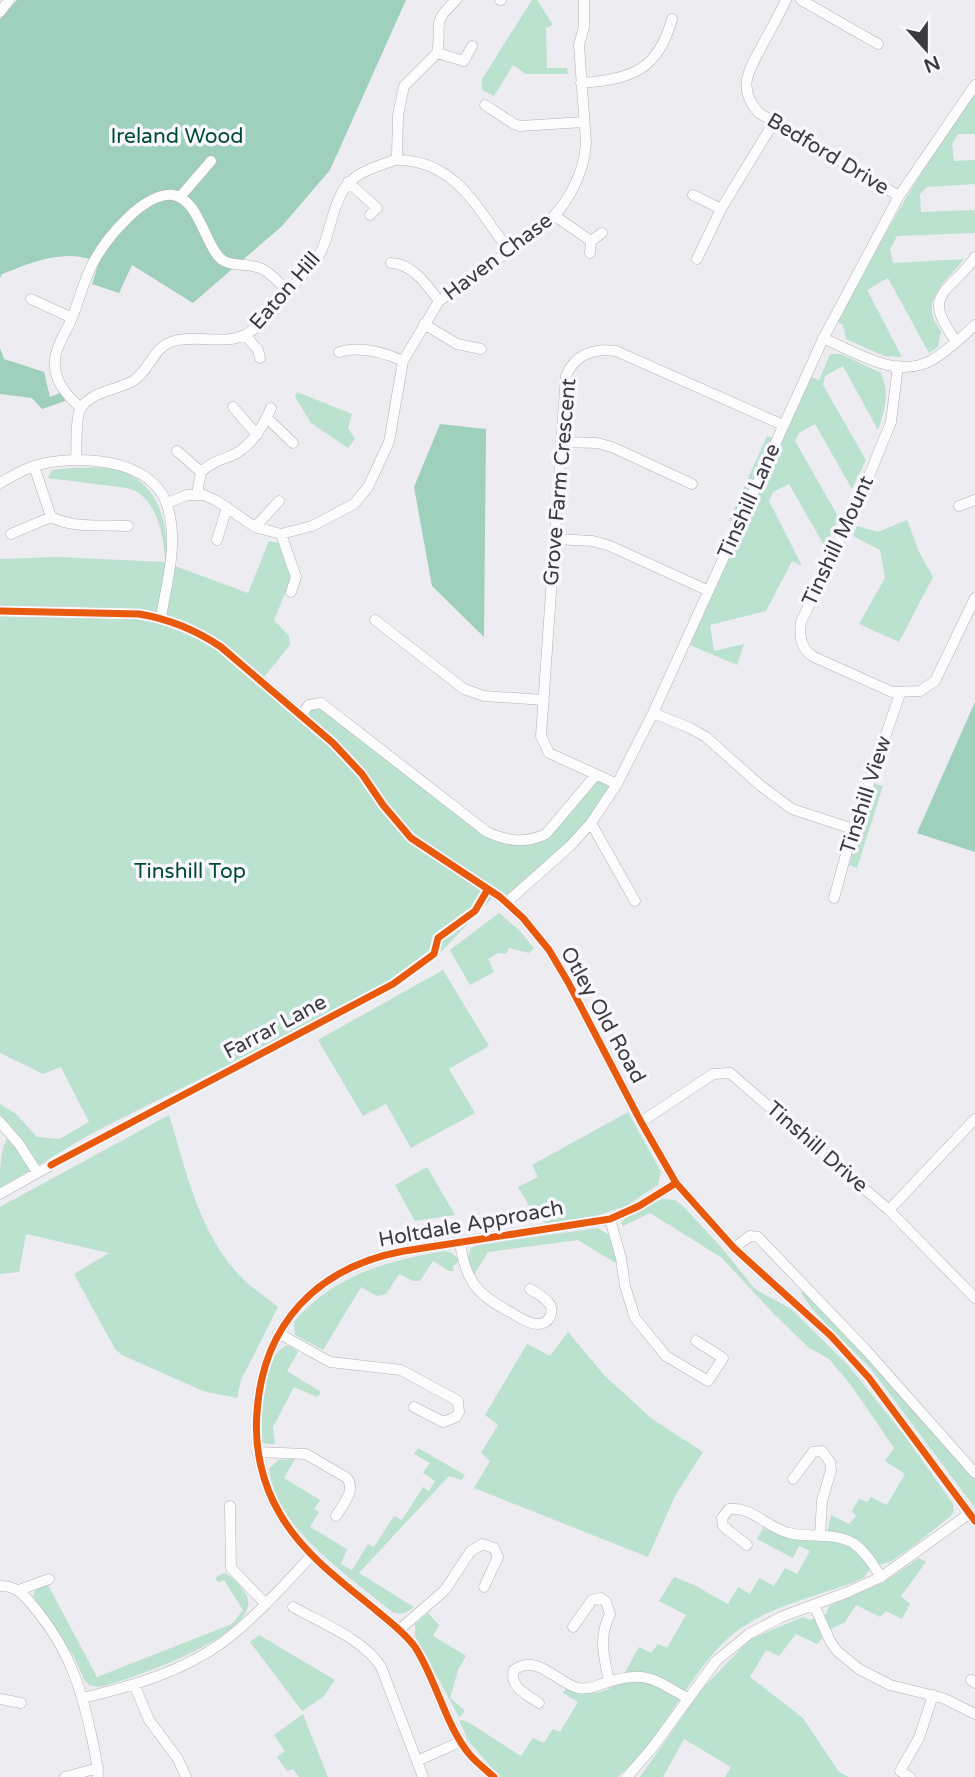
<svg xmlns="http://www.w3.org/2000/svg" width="975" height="1777" font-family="'Varela Round',sans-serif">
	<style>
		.green { fill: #bbe1cf }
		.forest { fill: #9ed0bb }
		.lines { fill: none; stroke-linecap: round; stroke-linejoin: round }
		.minor-casing { stroke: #b3b3b8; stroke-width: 11 }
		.minor { stroke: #fcfcfd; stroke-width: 10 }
		.cycleway-casing { stroke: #f7f7fd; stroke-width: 11 }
		.cycleway { stroke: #e8590c; stroke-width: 7 }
		.labels { text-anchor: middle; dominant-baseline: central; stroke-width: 7; stroke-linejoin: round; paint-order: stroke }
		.park-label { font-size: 21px; fill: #004c30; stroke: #f7f7fd }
		.street-label { font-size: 21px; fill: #3a3a3f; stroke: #f7f7fd }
	</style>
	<rect width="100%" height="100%" fill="#ececf1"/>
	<path class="green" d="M532,0H537L553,25L546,28L547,68H567L568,74H526L513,65L494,96L482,90V79Z
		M975,95V134H958L952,144L954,161L975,160V184L927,187L920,194L921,212L975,210V233L897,236L890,249L893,263L964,259C948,281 916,301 941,331L938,347L929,353L888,278L867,290L902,357L884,356L846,339L843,325L838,322C879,243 921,166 975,95Z
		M830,354H841L881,373C890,395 885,408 878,430L843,366L825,376L823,385L866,460L852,489L815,424L799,433L795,441L839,518L825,547L789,484L773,492L769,501L802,566L792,561L766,611L710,625L714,651L744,644L737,665L690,645L811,377L819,380Z
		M297,392L352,414L348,428L355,439L348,448L311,423L295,397Z
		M767,436L772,438L734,523L729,521Z
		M72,468C87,468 107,466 121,471C161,485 168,526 167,563L248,593L269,541L283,544L296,577L286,591L274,620L289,636L290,645L261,681L300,715L313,703L487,832L536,839L595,776L617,784L590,824L507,902L496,894L438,955L392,983L94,1132L0,1188C0,1166 0,1145 13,1129L0,1115V1104L16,1114L37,1137L59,1139L89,1122L61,1067L43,1074L0,1053V559L56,557L165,562C164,536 157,495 127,488L48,478L52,470Z
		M907,520L919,552L933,577L899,642L859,624L885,578L880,550L853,536L857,526L878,532Z
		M875,784L883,786L857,868L849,865Z
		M499,913L519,930L534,948L529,953L509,948L506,954L498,953L488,959L494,972L470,985L450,950Z
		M443,970L489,1046L449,1069L475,1113L411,1148L386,1104L363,1116L318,1040Z
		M628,1112L661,1172L658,1185L626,1206L593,1217L546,1223L534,1214L518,1187L538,1177L532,1165Z
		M169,1115C187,1173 199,1236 244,1280C254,1290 267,1298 278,1307L241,1380L237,1398L203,1391L122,1355L115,1349L74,1274L109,1253L26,1234L19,1272L0,1274V1207Z
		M427,1167L455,1215L415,1221L395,1185Z
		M664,1199L675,1200L681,1204L721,1247L755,1289L791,1309L849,1366L904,1435L953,1504L954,1510L951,1516C931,1531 912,1549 891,1561C879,1567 872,1562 864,1578C817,1598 762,1605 724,1642C683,1683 662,1739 618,1777H500L470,1743L459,1721L462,1720L471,1724L521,1756L533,1738L544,1743L553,1729L560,1732L578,1702L563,1693L566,1688C582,1695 600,1696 615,1685C622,1681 634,1655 639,1647L651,1653L658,1644L667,1648L686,1615L659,1601L674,1577L694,1585L728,1604L738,1587L750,1594L759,1578L774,1586L785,1568L797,1574L810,1551L799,1546L793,1558L757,1539L763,1528L781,1536L825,1542L831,1515L849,1524L856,1516L852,1511L859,1499L867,1502L871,1497L887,1505L905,1474L885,1461L894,1448L851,1385L829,1359L808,1347L773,1313L722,1258L650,1213L623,1226L621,1223C629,1212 651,1201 664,1199Z
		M598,1228L609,1235L617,1264L578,1240L488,1252L474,1275C468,1265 466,1259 471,1248L478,1245Z
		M445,1251C451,1252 456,1255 459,1261L453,1266L454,1271H449L433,1261L420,1281H413L399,1274L386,1294L377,1296L361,1287L323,1350L295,1335L294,1322C332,1276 388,1260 445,1251Z
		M803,1291L875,1365L975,1479V1508L871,1369L812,1309L801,1293Z
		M568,1332L604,1375L652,1419L703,1452L675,1496L648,1557L474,1488L490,1461L481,1453L498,1425L485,1415L527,1344L550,1356Z
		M285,1346H290L298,1352L287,1371L321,1392L317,1397L294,1387L273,1427L275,1444H266L261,1441C260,1416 261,1360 285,1346Z
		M418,1448L465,1475L462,1480L449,1476L359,1573L414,1607C406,1613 401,1616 391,1611C348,1575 276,1529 269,1469L278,1460L295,1459L284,1478L320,1500L314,1509L319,1512L310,1527L347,1549L341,1564L352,1570L368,1544L374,1547L394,1516L402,1520L423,1487L429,1491L435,1481L423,1473L430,1463L414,1454Z
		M919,1558L926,1562L901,1596L910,1604L902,1619L886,1611L880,1617L856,1605L845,1622L831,1629L817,1644L796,1634L779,1656L766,1650L750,1677L803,1718L839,1772L849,1777H725L731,1767L684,1739L663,1777H640L702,1689L750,1639L803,1617L810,1620L826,1614L829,1606L884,1582Z
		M224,1573C234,1577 238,1584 244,1591C275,1631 126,1681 99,1687L89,1685L85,1681L73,1655L33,1596L36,1589L48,1585L97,1677L232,1624L243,1610L224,1580L218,1582L215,1578Z
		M428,1613L439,1625L433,1636L466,1656L458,1670L450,1698L465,1711L459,1717L415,1636V1624Z
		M259,1635L335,1680L323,1697L302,1711L250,1642Z
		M303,1714L328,1777H299L293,1769L287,1771L277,1757L285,1751L274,1735Z"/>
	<path class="forest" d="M17,0H406L330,170L282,226L193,303L132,265L119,293L92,284L99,262C65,248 35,261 2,274L0,278V19Z
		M0,348L4,359L44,372L50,397L62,392L65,401L42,409L32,398L0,394Z
		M440,424L486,429L484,637L432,586L414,487Z
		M975,702V852L917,833Z"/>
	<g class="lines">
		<defs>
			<path id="minor" d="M500,0H501
				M786,0C779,15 771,29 763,44C749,70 736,88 759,113L899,196
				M801,0L878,44
				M0,12L9,0
				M437,53L464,61L472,46
				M581,83C631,79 658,71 672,19
				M485,105L514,124L520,126L584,122
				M395,160C455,159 477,208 509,251
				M348,182L377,208L370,215
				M693,195L721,209
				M180,197L211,161
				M555,216L591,241
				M590,253L591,241L602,233
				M697,259L721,209L774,122
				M391,263C413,264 427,285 439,301
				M31,299L72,318
				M424,324L457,344L481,349
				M245,335L258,350L260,358
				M823,338C855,352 897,380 932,360C948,351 962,337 975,325
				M956,341C919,292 950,294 975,257
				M339,352C360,346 383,352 403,361
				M898,366L891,422L862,493L801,622C799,637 801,649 814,657L892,692L920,691L935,681L975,598
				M233,407L257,435
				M81,408C66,395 53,380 55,359C56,346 66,332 71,320C79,302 83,282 92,265C104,241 143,192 173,195C198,199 204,241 219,257C230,269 250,261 264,270C273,275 280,284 288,291
				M267,418L293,443
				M561,442L597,443L612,447L692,484
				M177,451L201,472
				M76,460C77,448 75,417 81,408C92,391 117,390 133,381C150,371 153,346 174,341C198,334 224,346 247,334C265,324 303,274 319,255C325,246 327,235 330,225C343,179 351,175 395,160L397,156L398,115L404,86L437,53C443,23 429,26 456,0
				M34,466L51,517C75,529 103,524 128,526
				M0,483C11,477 22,470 34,466C74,454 152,457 167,505C179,542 167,581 161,617
				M197,494L201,472C210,463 220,460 231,456C251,447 263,427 271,408
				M167,503L187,495H204L217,501L255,527L281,534L312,526L354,504L368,487L389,442L403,361L439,301L544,226C567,205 584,175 586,143L579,45L584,27V0
				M959,506L975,500
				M255,527L279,501
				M11,534L51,517
				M281,534L296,577L291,592
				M555,539L593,541L610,546L709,591
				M217,540L227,507
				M0,611L139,614C169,619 196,630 221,647L333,743L362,774L383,805L411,838L500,897L523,918L549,950L568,982L641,1122L676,1183L734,1248L831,1336L869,1378L975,1521
				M375,620L464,689L484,696L544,700
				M653,713L690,728L706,737L761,786L792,809L853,829
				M301,715L309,705L321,703L487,832C507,841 525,844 546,834L595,776
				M617,784L549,753L541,736L566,376C575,354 594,348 616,351L783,425
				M591,823L635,901
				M834,898L853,829L900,694
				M507,902L570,846L591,823L617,784L653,713L823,339L899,196L975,85
				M0,1122L19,1144L37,1172
				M641,1122L713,1074L730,1073L889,1210L975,1298
				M0,1194L51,1165
				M889,1210L975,1119
				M610,1219L621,1258L625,1286L635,1318L666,1356L708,1381L723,1358L696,1341
				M460,1243C466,1282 477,1295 512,1313C519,1317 528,1324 537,1324C549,1325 556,1311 548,1302C543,1296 536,1293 530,1289
				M734,1248L750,1236L758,1237L866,1350L975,1473
				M278,1333L330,1362L401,1370L458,1401L459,1412L456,1417L443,1422L414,1407
				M257,1452L306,1454L347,1478C356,1491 343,1504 336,1516
				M793,1479L813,1452L822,1451L830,1462L831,1470L822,1501L820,1536
				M230,1506L231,1568L266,1604
				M747,1545L723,1526L722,1518L729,1509C752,1506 767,1528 789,1533C809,1538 834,1532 853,1543C865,1551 873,1565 881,1577
				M0,1586C19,1585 27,1599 38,1612C69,1651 81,1687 91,1734C94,1748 98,1763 98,1777
				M19,1590L49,1579
				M814,1605L830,1641L837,1651L859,1669L890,1685L943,1698L975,1714
				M293,1607C321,1623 364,1639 381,1667L423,1777
				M573,1627L592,1600L601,1598L606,1602L610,1614C598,1639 604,1655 609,1682
				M399,1630L445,1590L470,1552L482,1544L494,1548L498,1557L484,1587
				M971,1680L975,1683
				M134,1684L149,1720L178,1759L186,1777
				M83,1698C132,1686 182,1672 223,1642C256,1617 284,1585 312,1555
				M0,1699L21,1703
				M539,1703C526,1694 509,1687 514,1670C537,1653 557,1683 578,1688C588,1690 596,1686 605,1683C645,1670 652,1678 687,1698
				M417,1761L462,1741
				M65,1777L98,1768
				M494,1777C486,1770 477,1763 470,1755C446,1727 436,1679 415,1647C405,1633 390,1622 377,1611C342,1582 303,1554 280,1514C262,1484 254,1447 257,1412C263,1324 317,1267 404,1251L610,1219L639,1206L676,1183
				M627,1777L653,1747L716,1661L749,1634L781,1617L848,1592L881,1577L970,1513
				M910,1777L900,1771L919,1738L933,1695"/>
		</defs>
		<use href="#minor" class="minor-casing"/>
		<use href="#minor" class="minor"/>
		<defs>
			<path id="cycleway" d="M0,611L139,614C169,619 196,630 221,647L333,743L362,774L383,805L411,838L500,897L523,918L549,950L568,982L641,1122L676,1183L734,1248L831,1336L869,1378L975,1521
				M51,1165L393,984L434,954L438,938L475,911L488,889
				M494,1777C486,1770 477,1763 470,1755C446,1727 436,1679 415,1647C405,1633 390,1622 377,1611C342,1582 303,1554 280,1514C262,1484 254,1447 257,1412C263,1324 317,1267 404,1251L610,1219L639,1206L676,1183"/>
		</defs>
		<use href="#cycleway" class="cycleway-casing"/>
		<use href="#cycleway" class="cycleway"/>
	</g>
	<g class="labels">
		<g class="park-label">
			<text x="177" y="136">Ireland Wood</text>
			<text x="190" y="871">Tinshill Top</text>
		</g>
		<g class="street-label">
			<text transform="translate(828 154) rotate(31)">Bedford Drive</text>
			<text transform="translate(498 257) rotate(-37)">Haven Chase</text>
			<text transform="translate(285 291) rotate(-49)">Eaton Hill</text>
			<text transform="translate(560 482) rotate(-85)">Grove Farm Crescent</text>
			<text transform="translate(749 501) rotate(-66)">Tinshill Lane</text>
			<text transform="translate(838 541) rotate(-65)">Tinshill Mount</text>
			<text transform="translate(866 795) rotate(-72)">Tinshill View</text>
			<text transform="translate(603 1015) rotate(61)">Otley Old Road</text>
			<text transform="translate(275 1027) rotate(-28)">Farrar Lane</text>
			<text transform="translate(817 1147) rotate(41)">Tinshill Drive</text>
			<text transform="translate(471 1224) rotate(-10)">Holtdale Approach</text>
		</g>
	</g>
	<g transform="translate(926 49) rotate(159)" stroke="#f7f7fd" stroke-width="5" paint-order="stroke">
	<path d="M0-5L12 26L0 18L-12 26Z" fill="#3a3a3f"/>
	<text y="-10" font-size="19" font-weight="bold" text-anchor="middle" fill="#3a3a3f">N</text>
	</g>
</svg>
